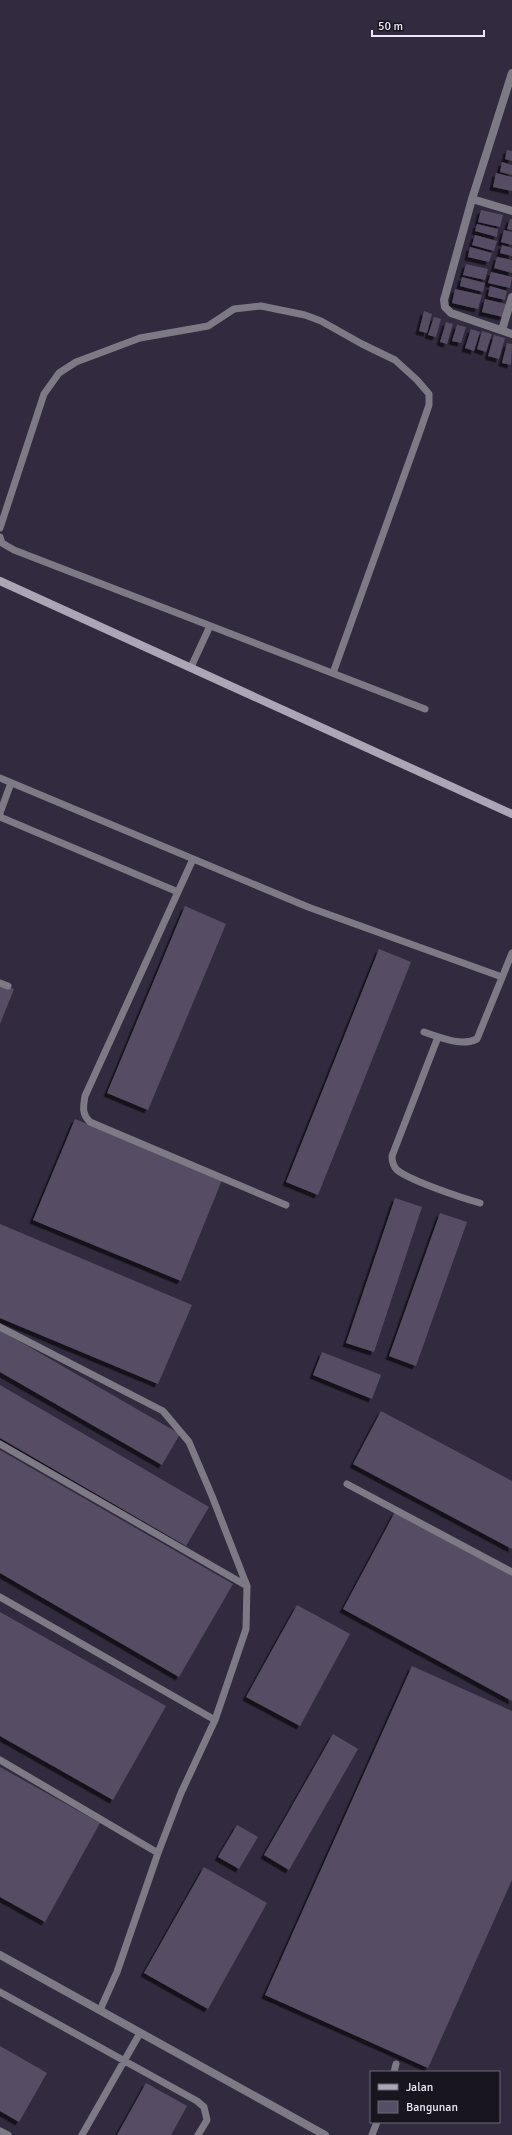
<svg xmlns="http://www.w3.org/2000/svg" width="512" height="2135" font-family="Signika,sans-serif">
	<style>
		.building { fill: #564e65; filter: url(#shadow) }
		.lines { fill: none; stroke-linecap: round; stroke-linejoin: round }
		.lane { stroke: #7e7a85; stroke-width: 7 }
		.street { stroke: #7e7a85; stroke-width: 8 }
		.secondary { stroke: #aba5b6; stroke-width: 8 }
	</style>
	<defs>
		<filter id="shadow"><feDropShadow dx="-3.5" dy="3.5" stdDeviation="0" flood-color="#0009"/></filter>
	</defs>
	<rect width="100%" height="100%" fill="#322a3f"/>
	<path class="building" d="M507,150L512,151V161L505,159Z
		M502,162L512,165V175L500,172Z
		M496,173L512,177V191L493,187Z
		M481,210L503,215L500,227L478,222Z
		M510,219H512V230L507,229Z
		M477,224L498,229L497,237L475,231Z
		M504,230L512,232V245L501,242Z
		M475,235L497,241L494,251L472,245Z
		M502,245L512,248V256L500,253Z
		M470,247L492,253L489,262L468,257Z
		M497,257L512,260V273L494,268Z
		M466,264L488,269L485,280L463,275Z
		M491,272L512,277L510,288L488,283Z
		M462,277L485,283L483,292L460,286Z
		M490,286L507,291L505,300L488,296Z
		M455,289L482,295L478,309L452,303Z
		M485,299L506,304L503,317L482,312Z
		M424,311L432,314L427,333L419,331Z
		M434,317L441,319L436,337L428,335Z
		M446,322L453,324L447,344L440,342Z
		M457,325L466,327L461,343L452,341Z
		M471,329L480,332L474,351L465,348Z
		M482,331L492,334L486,352L477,349Z
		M494,335L505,338L499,359L488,356Z
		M507,343L512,344L511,365L502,363Z
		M185,906L226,924L148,1110L107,1093Z
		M379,949L411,962L318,1195L286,1182Z
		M0,984L14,989L0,1024Z
		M75,1119L222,1180L181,1281L33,1220Z
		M395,1198L422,1207L374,1352L346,1343Z
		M440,1213L467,1222L416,1366L389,1356Z
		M0,1224L192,1305L158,1384L0,1318Z
		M0,1330L180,1434L162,1465L0,1372Z
		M322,1352L381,1375L372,1399L313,1375Z
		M0,1385L209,1507L186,1546L0,1438Z
		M381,1411L512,1481V1549L353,1464Z
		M0,1450L233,1584L179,1677L0,1573Z
		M395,1512L512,1575V1701L343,1609Z
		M297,1605L350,1634L300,1726L246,1697Z
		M0,1612L166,1706L113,1800L0,1736Z
		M412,1666L512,1711V1880L428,2068L265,1995Z
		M333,1734L358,1749L289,1870L264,1855Z
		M0,1767L100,1823L45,1922L0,1897Z
		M237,1825L258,1837L239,1869L218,1857Z
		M204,1867L267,1903L208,2009L144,1973Z
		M0,2046L47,2073L19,2122L0,2111Z
		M146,2083L187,2106L171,2135H117Z"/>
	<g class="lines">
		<path class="lane" d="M0,528L44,394L59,373L76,362L140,338L208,326L234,309L261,306L305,315L321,321L362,344L395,360L417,380L429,394V405L419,434L333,673
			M0,537L2,543L14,550L425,709
			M191,667L210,626
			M0,778L308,907L502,977
			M0,813L11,783
			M0,817L178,892
			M193,859L85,1096C83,1108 82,1114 90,1122L286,1205
			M0,983L8,986
			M424,1032C439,1037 461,1047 477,1039L512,953
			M438,1037L392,1156C392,1161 393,1166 397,1170C411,1181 462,1198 480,1203
			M0,1327L163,1411L189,1442L212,1496L247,1586L246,1629L215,1720L181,1793L158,1853L117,1972L100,2010
			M0,1444L247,1586
			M347,1484L512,1572
			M0,1597L215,1720
			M0,1760L158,1853
			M0,1992L197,2101L204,2107L207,2120L198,2135
			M394,2072L396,2064
			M0,2131L8,2135
			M82,2135L140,2033
			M372,2135L377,2122"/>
		<path class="street" d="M512,73L472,199L444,300L445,307L451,313L512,334
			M472,199L512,211
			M502,330L512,297
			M0,1955L325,2135"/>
		<path class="secondary" d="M0,581L512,814"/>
	</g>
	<rect x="370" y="2071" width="130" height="52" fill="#18151e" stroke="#6d6974"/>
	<rect x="378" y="2084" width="20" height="6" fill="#aba5b6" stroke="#6d6974"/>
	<text x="406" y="2091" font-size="12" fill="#ece8f6">Jalan</text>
	<rect x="378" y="2101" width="20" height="12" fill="#564e65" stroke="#6d6974"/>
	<text x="406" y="2111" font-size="12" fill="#ece8f6">Bangunan</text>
	<path d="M372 30v6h112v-6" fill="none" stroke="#ece8f6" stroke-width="2"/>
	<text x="378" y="30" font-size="12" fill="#ece8f6" stroke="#18151e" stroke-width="3" paint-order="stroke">50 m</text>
</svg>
